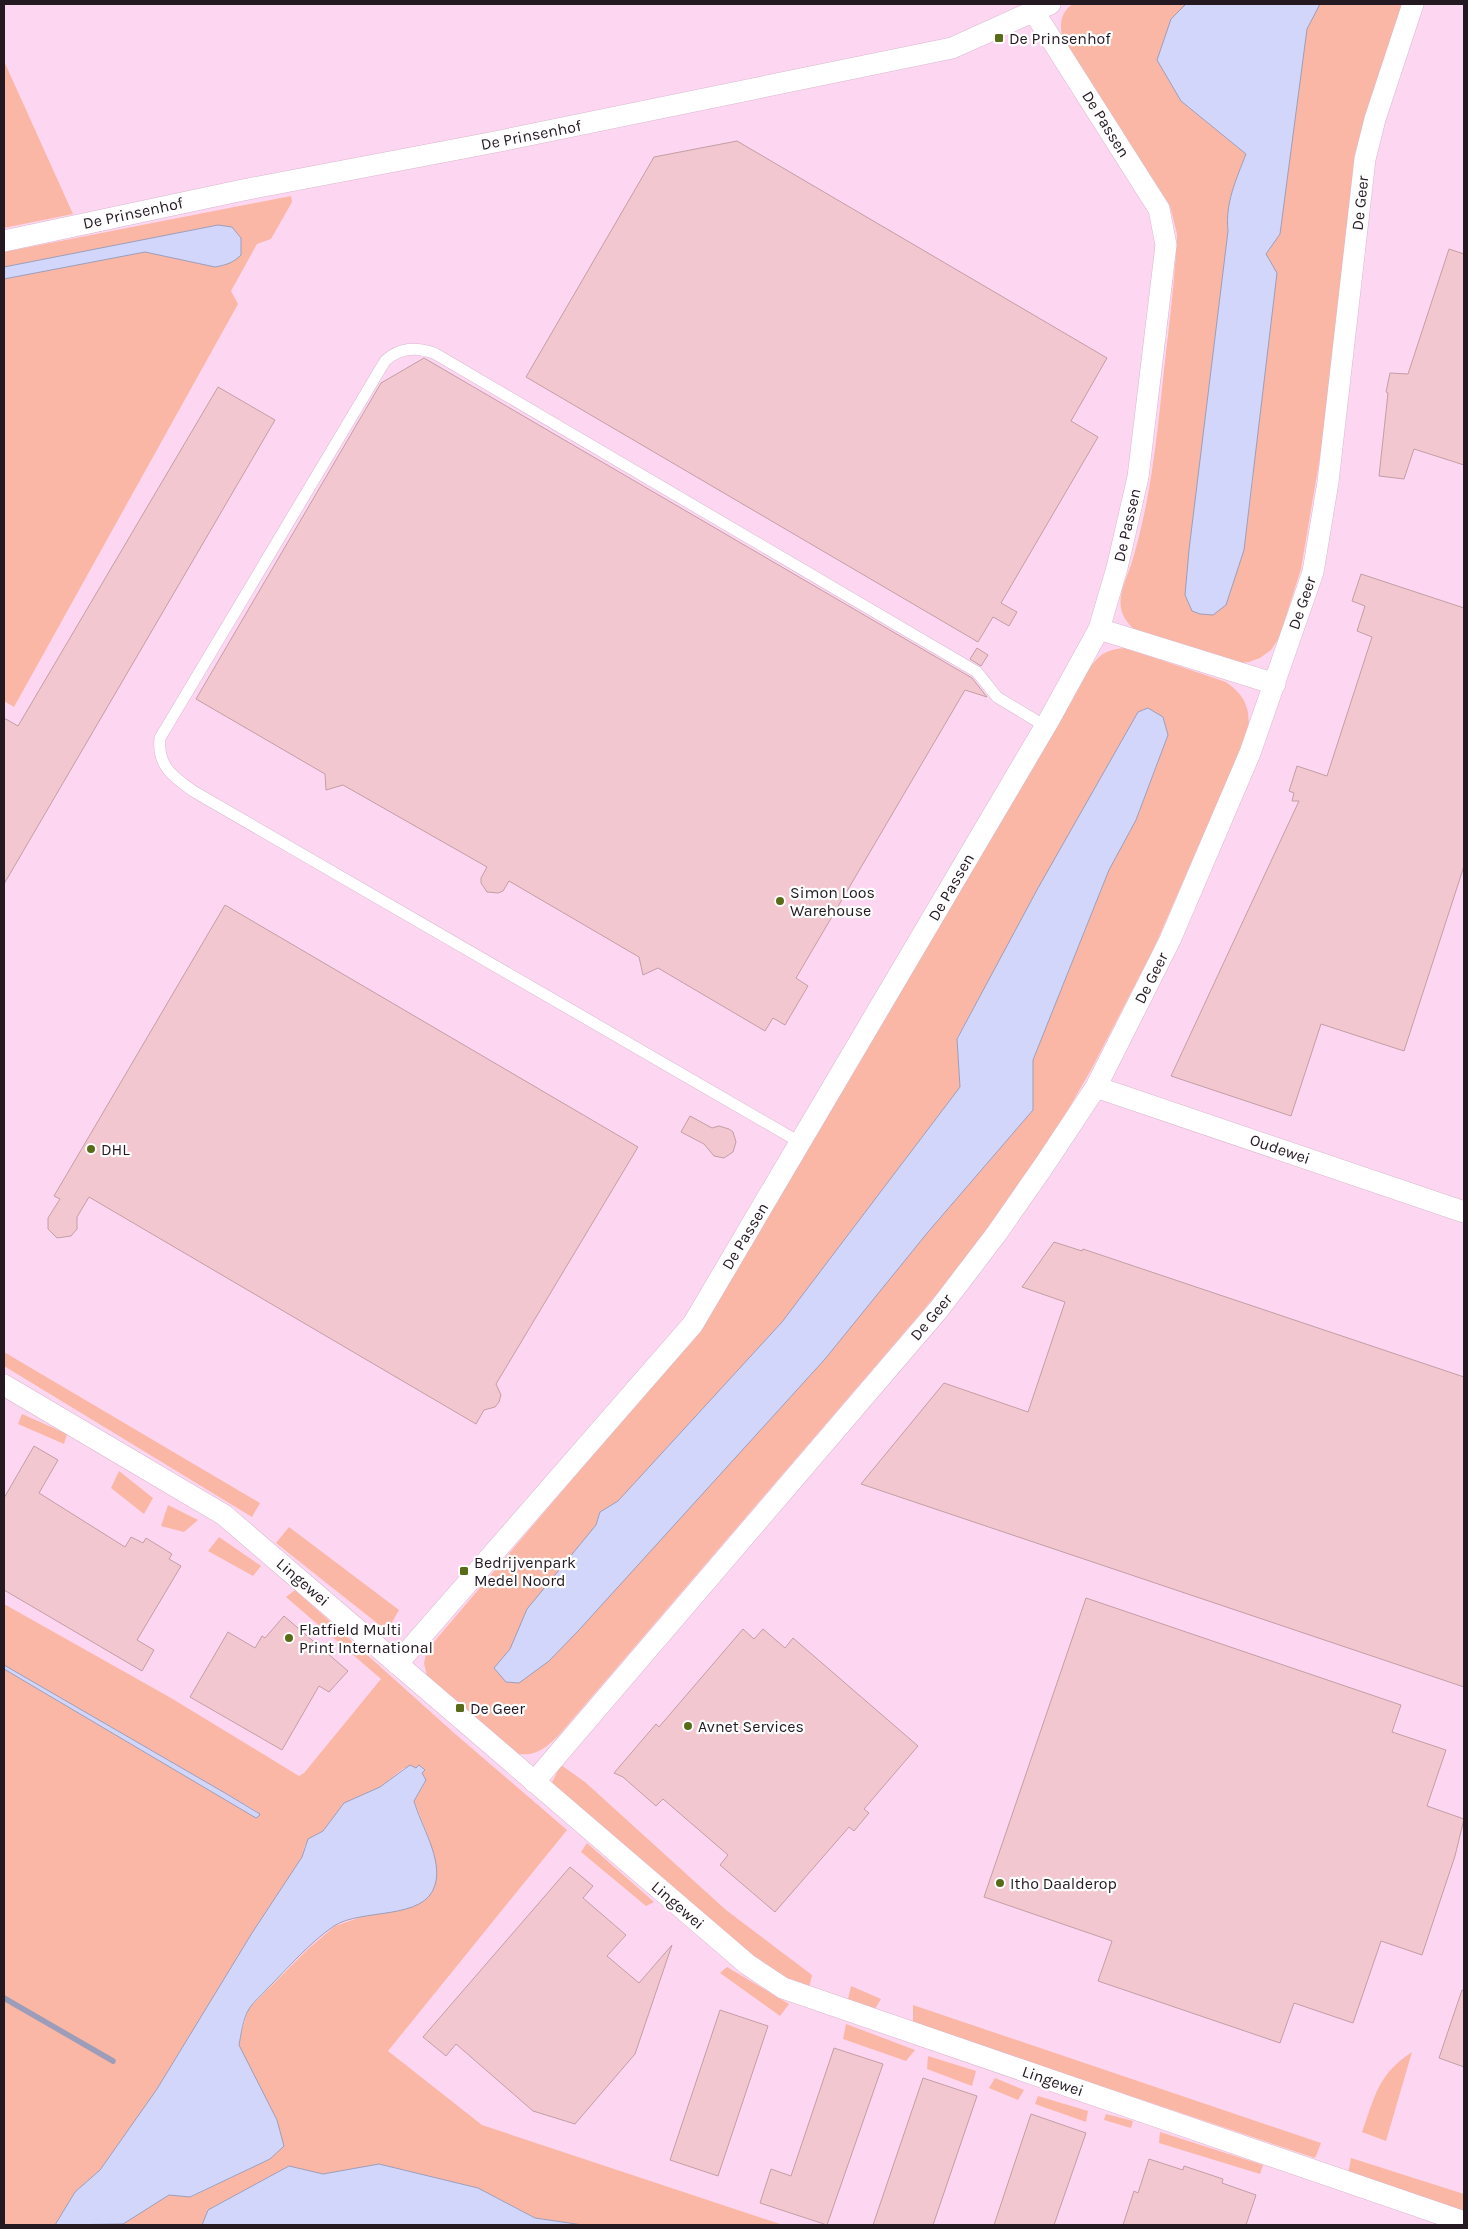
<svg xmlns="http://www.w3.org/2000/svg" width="1468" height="2229" font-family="Karla,sans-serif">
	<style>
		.built { fill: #fdd7f1 }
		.green { fill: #fbb7a5; fill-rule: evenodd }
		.water { fill: #d1d6fa; stroke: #9d9db9 }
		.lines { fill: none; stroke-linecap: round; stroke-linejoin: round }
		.stream { stroke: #9d9db9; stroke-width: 5.5 }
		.building { fill: #f2c7cf; stroke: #c39ea5 }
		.service-casing { stroke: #d7b8cd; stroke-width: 12 }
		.minor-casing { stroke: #d7b8cd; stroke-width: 22 }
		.service { stroke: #fff; stroke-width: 11 }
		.minor { stroke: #fff; stroke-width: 21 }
		.poi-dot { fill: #576b18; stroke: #fefefe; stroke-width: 2 }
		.labels { text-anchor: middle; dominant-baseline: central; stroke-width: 4.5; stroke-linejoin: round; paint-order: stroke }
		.poi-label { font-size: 16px; fill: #241921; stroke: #fefefe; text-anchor: start }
		.street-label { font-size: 16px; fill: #241921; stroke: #fefefe }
	</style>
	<rect width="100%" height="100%" fill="#fdeaf7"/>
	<path class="built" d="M4,4H1464V2225H682L471,2157L4,1671Z"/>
	<path class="green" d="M1073,4H1186L1171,19L1181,101L1246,154C1236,180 1225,203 1228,231L1197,492L1226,605L1244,550L1253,479L1266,254L1280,234L1307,29L1320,4H1403L1355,153L1323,439L1301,569L1279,638L1271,650L1260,658L1249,662L1240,663L1135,630C1111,609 1122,590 1131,565C1151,501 1157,436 1164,370C1169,325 1175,280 1177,234L1170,206L1062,38C1060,25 1060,12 1073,4Z
		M4,61L73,214L4,228Z
		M291,196L292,202L271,239L257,244L231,291L238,304L14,707L4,701V279L145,252L215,267L225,265L241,238L232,227L218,225L4,267V252Z
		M1125,648L1226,682C1245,695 1251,709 1248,732L1154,948L1091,1070L1058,1127L969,1255L920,1314L558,1736C542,1751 535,1757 513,1753L427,1676L424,1663L427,1650L701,1328L1091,666C1101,653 1109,649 1125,648ZM1148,708L1163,717L1168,736L1136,820L1109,870L1033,1060V1110L928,1232L825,1359L549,1661L494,1668L510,1649L596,1525L600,1512L618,1501L782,1322L960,1087L957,1038L1138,712Z
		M4,1352L260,1503L252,1517L4,1366Z
		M22,1414L67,1434L64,1444L18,1424Z
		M119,1471L153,1498L144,1514L111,1488Z
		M168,1505L198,1520L184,1532L161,1526Z
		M289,1527L399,1610L387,1631L276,1543Z
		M219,1537L261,1566L253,1576L208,1551Z
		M295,1590L454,1733L567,1830L388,2051L482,2125L783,2225H583L535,2218L478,2188L379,2164L323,2174L289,2166L208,2210L206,2209L208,2211L202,2225H112L122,2224L169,2195L191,2197L270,2159L277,2120L238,2045L248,2009L309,1948L335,1926L364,1916L413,1906L430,1841L414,1801L425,1783V1777L416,1768H404L380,1787L344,1803L323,1831L313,1836L305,1845L302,1857L252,1933L157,2089L100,2170L75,2192L55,2225H4V1669L256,1818L258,1817V1812L4,1665V1604L171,1698L299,1776L304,1773L381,1679L286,1597Z
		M561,1765L585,1782L726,1910L812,1975L809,1988L766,1970L550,1786Z
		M587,1843L654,1902L646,1906L581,1852Z
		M727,1967L789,2004L780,2016L720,1973Z
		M851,1986L881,1999L875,2009L848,1999Z
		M913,2005L1321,2143L1315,2158L913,2023Z
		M846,2024L915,2050L906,2061L843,2039Z
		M1412,2052L1386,2141L1362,2132C1375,2096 1378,2074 1412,2052Z
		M928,2056L976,2071L972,2086L927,2069Z
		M995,2078L1024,2090L1018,2100L989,2088Z
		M1038,2096L1088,2111L1086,2122L1035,2104Z
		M1106,2114L1133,2121L1131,2128L1104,2120Z
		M1160,2132L1263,2165L1260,2174L1159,2143Z
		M1351,2158L1464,2194V2211L1348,2174Z"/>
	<path class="water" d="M1186,4H1320L1307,29L1280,234L1266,254L1277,273L1244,550L1226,605L1213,615L1200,614L1192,611L1185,595L1189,550L1228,231C1225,203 1236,180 1246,154L1181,101L1157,60L1171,19Z
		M218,225L232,227L241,238V255C233,263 226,265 215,267L145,252L4,279V267Z
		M1148,708L1163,717L1168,735L1136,820L1109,870L1033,1060V1110L928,1232L825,1359L579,1630L549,1661L519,1683L506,1682L494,1668L510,1649L527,1609L596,1525L600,1512L618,1501L782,1322L960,1087L957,1039L1038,888L1138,712Z
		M4,1665L225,1793L260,1814L259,1816L256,1818L4,1669Z
		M410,1765L416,1768L419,1765L425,1770L422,1773L426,1780L414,1801C421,1826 443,1859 435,1885C425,1921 361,1908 334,1926C309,1943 288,1968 267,1989C262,1995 253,2002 249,2009C243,2018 241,2035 239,2045L277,2120L284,2146L270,2159L190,2197L169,2195L123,2224L55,2225L75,2192L100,2170L157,2089L252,1933L302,1857L308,1839L323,1831L344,1803L380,1787Z
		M379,2164L478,2188L535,2218L583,2225H202L208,2210L289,2166L323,2174Z"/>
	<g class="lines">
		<path class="stream" d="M4,1998L113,2061"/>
	</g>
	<path class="building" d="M737,141L1107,358L1071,421L1098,437L1001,603L1017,612L1009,626L993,617L978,642L526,377L654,157Z
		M1449,249L1464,254V465L1414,449L1404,479L1379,476L1388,393L1386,392L1390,373L1408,374Z
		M424,358L972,678L987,697L965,690L796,978L808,986L785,1025L773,1018L765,1031L658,968L643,975L639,957L509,881L503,891L498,893L487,892L481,883V878L487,867L343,785L326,790L325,774L196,699L381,383Z
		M218,387L275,420L4,884V718L18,726Z
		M1361,574L1464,608V866L1404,1051L1321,1024L1291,1116L1171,1076L1299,801H1292L1294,793L1289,791L1297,766L1327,776L1372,637L1357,631L1365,606L1352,601Z
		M977,648L988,655L981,666L970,659Z
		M225,905L638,1147L496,1384L501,1395L499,1402L495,1407L484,1410L476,1424L89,1197L77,1217V1229L71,1236L57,1238L48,1229V1218L60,1199L54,1196Z
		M690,1116L712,1128L719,1126L729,1129L733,1132L736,1142L733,1152L724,1158L714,1156L704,1144L681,1132Z
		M1054,1242L1082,1251L1083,1249L1464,1377V1687L861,1484L944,1383L1028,1412L1065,1302L1022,1287Z
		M34,1446L58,1460L39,1493L125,1547L131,1537L143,1543L146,1538L172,1554L169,1559L181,1566L137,1640L154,1650L142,1671L4,1590V1498Z
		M1086,1598L1401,1705L1392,1732L1446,1750L1427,1806L1464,1819L1455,1856L1422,1955L1381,1941L1353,2023L1294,2003L1280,2043L1098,1981L1112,1941L984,1897Z
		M284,1616L348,1671L329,1692L319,1686L282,1750L190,1697L228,1632L255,1648L262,1636L265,1638Z
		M743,1629L754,1639L763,1629L785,1648L793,1638L918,1746L864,1809L869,1813L854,1831L849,1827L775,1912L720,1865L728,1855L663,1799L656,1806L623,1777L614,1773L656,1724L659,1727Z
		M570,1867L593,1886L583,1898L626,1935L607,1956L639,1983L672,1945L635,2054L575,2124L533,2111L456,2044L446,2056L423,2037Z
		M1462,1990L1464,1991V2067L1439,2058Z
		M720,2010L768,2026L718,2176L670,2160Z
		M834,2048L883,2064L827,2225L760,2203L771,2169L791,2176Z
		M923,2078L977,2096L933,2225H873Z
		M1031,2114L1086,2133L1054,2225H994Z
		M1149,2159L1183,2170L1184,2166L1223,2179L1222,2183L1256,2195L1246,2225H1123L1134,2191L1138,2193Z"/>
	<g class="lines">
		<defs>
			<path id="service" d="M801,1143L193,791C172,776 157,765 160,738L385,361C400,347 416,347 434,353L977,672L997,697L1045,726"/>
			<path id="minor" d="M4,241L243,190L495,142L952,48L1050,4
				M1099,629L1275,684
				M1096,1087L1464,1212
				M4,1385L224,1515L747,1964L783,1988L1464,2222
				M397,1664L693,1324L1049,720L1099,629L1117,568L1138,477L1166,245L1159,209L1034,12
				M534,1782L939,1309L997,1233L1045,1164L1096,1087L1170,940L1250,753L1313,572L1328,482L1365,159L1375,119L1413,4"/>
		</defs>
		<use href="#service" class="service-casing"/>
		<use href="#minor" class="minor-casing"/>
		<use href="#service" class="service"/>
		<use href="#minor" class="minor"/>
	</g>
	<g class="poi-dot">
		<rect x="994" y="33" width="10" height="10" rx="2.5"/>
		<circle cx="780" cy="901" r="5"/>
		<circle cx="91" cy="1149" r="5"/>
		<rect x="459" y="1566" width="10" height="10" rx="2.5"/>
		<circle cx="289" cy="1638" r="5"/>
		<rect x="455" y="1703" width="10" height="10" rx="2.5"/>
		<circle cx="688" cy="1726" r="5"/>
		<circle cx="1000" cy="1883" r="5"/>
	</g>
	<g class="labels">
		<g class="poi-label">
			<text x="1009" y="38">De Prinsenhof</text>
			<text x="790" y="892">Simon Loos<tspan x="790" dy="18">Warehouse</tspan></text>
			<text x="101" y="1149">DHL</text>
			<text x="474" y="1562">Bedrijvenpark<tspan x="474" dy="18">Medel Noord</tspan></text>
			<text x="299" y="1629">Flatfield Multi<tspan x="299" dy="18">Print International</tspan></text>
			<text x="470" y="1708">De Geer</text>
			<text x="698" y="1726">Avnet Services</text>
			<text x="1010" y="1883">Itho Daalderop</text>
		</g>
		<g class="street-label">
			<text transform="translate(1106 124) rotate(58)">De Passen</text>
			<text transform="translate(531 135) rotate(-11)">De Prinsenhof</text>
			<text transform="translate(1360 203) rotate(-84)">De Geer</text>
			<text transform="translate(133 213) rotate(-12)">De Prinsenhof</text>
			<text transform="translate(1127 525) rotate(-77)">De Passen</text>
			<text transform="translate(1302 603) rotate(-71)">De Geer</text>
			<text transform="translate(951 887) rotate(-60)">De Passen</text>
			<text transform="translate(1151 978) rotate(-63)">De Geer</text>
			<text transform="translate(1280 1149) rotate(19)">Oudewei</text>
			<text transform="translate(745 1236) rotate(-59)">De Passen</text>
			<text transform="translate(931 1317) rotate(-50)">De Geer</text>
			<text transform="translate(303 1582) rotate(41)">Lingewei</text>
			<text transform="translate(678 1905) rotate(41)">Lingewei</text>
			<text transform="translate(1053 2081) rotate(19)">Lingewei</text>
		</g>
	</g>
	<rect width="1468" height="2229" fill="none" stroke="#241921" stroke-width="10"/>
</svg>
